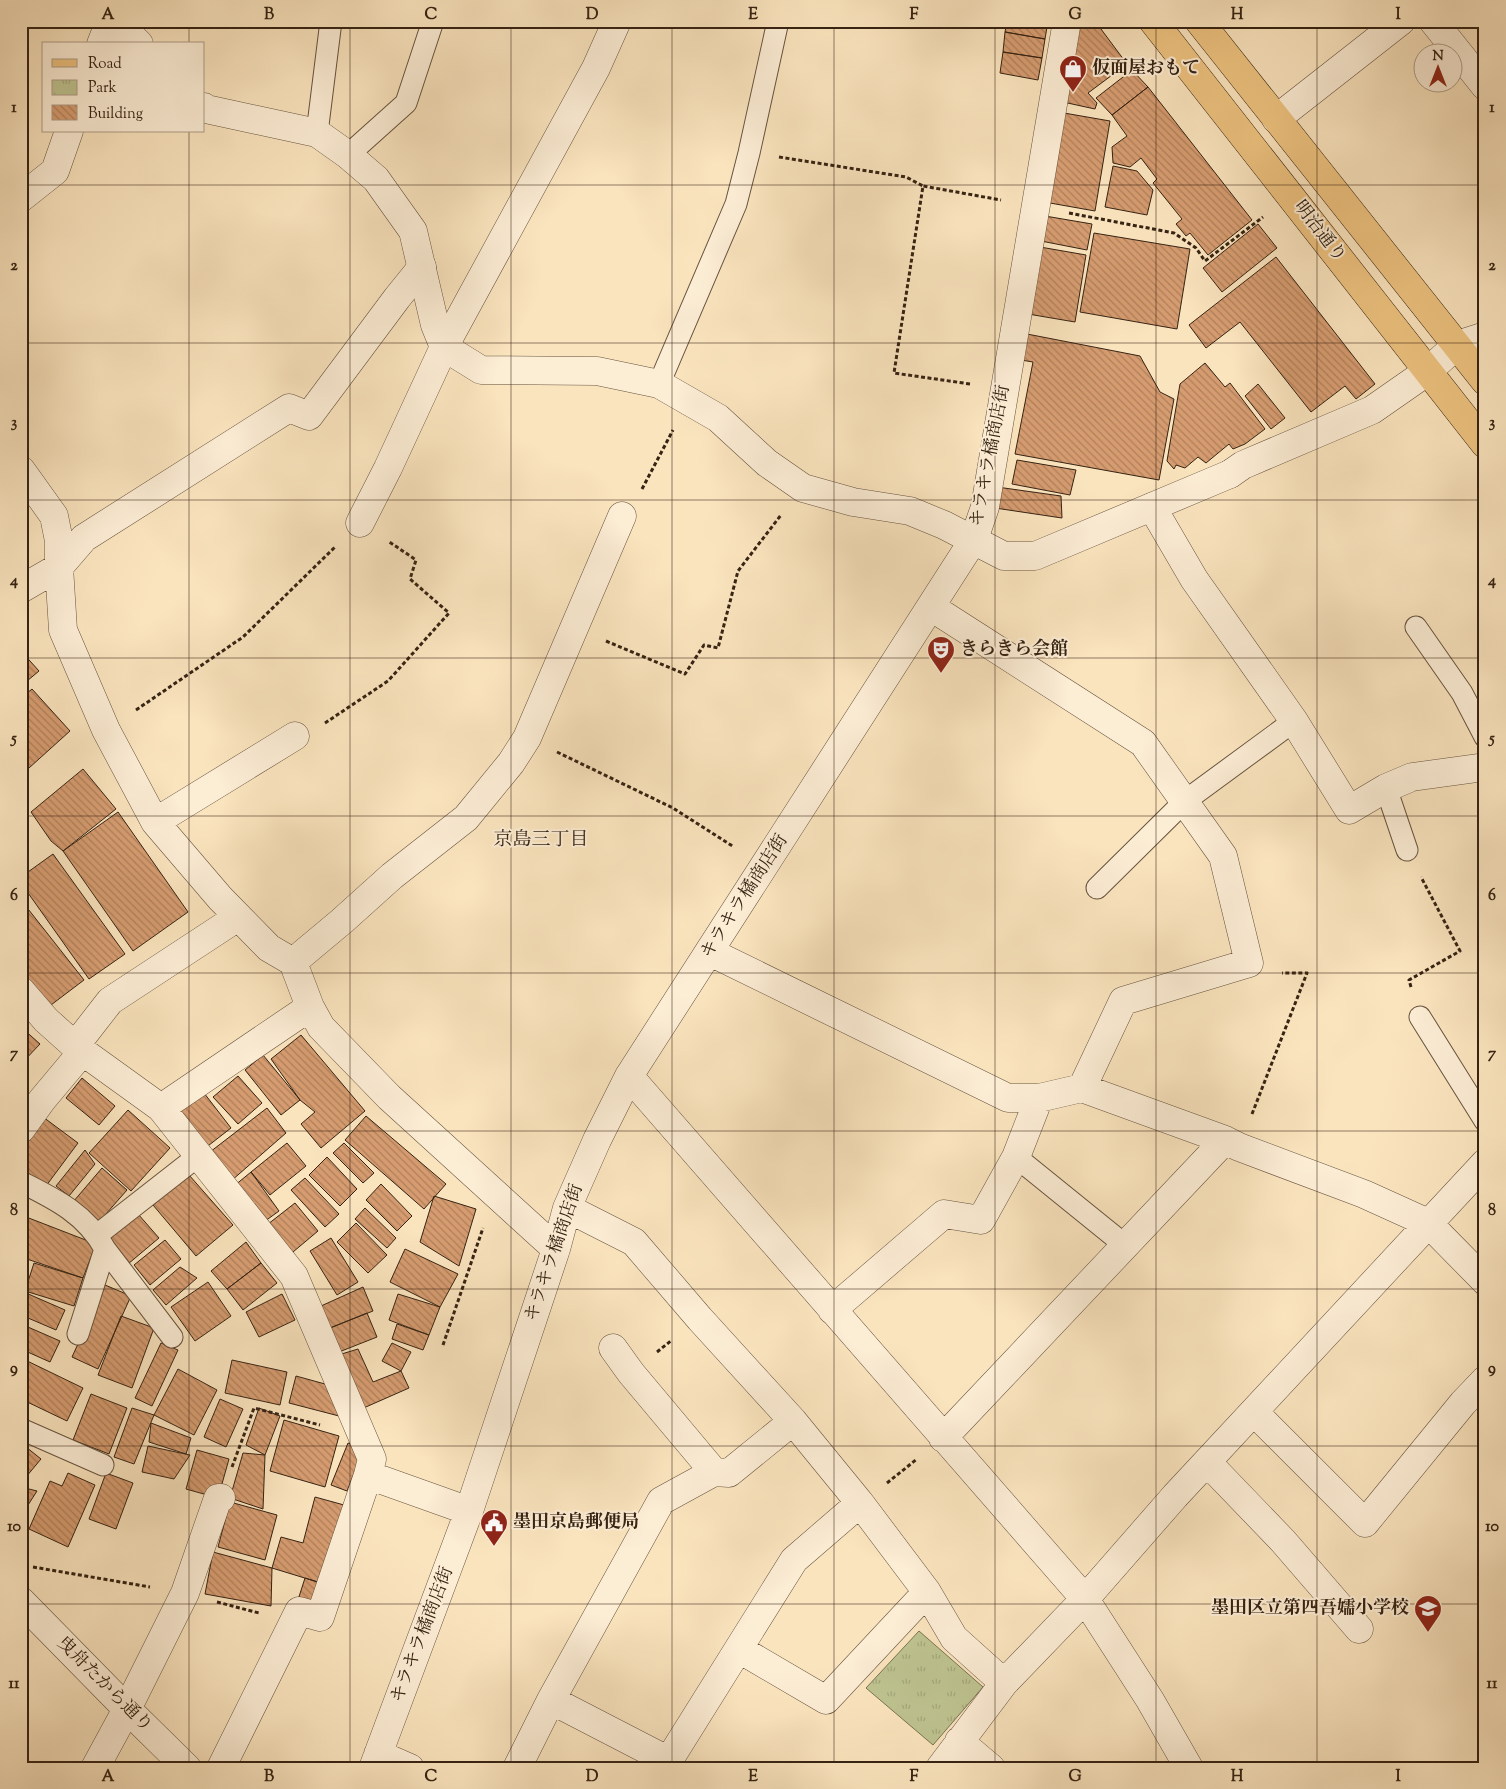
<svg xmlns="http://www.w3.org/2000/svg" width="1506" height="1789" font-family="'Sorts Mill Goudy','Noto Serif JP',serif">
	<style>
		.park { fill: url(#park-tufts); stroke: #7a7452 }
		.building { fill: url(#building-back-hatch); stroke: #362313 }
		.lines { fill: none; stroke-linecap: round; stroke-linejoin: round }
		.service-casing { stroke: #67533e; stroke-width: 23 }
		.minor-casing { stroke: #67533e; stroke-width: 29 }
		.tertiary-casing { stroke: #67533e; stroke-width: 29 }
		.primary-casing { stroke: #362313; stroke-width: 29 }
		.path { stroke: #362313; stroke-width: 3; stroke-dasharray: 4 2.5; stroke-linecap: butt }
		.service { stroke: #fcedd5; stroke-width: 21 }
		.minor { stroke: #fcedd5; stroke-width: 28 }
		.tertiary { stroke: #fcedd5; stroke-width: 28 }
		.primary { stroke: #edc27f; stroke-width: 28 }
		.grid { fill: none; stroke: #362313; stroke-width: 1; stroke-opacity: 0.55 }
		.labels { text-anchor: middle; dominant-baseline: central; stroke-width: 4; stroke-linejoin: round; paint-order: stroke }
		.poi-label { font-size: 18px; font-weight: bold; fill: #362313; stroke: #fcedd5; text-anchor: start }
		.street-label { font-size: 18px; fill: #362313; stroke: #fcedd5 }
		.neighbourhood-label { font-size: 19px; fill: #362313; stroke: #fcedd5 }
		.neatline { fill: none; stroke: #362313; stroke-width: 2 }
		.grid-label { font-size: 16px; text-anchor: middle; font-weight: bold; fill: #362313 }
	</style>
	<defs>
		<pattern id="park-tufts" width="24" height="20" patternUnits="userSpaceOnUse" patternTransform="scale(1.25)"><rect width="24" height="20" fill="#bec491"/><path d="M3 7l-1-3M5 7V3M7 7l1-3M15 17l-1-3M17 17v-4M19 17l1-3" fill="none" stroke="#a4a87c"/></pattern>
		<pattern id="building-back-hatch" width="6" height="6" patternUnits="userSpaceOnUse" patternTransform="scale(1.25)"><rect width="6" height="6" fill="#d69c70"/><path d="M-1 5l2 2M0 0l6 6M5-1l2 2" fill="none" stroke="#ae7f5b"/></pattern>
	</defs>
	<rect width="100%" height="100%" fill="#fae4be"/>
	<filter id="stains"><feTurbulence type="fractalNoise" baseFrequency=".004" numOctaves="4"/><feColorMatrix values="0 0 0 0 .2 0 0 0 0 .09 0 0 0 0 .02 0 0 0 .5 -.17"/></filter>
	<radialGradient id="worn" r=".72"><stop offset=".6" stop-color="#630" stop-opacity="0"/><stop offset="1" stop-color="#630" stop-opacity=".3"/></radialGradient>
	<path class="park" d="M919,1631L983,1687L933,1745L866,1688Z"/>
	<path class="building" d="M1007,21H1048L1045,39L1005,32Z
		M1077,21H1095L1127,64L1088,93L1097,103L1095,109L1063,102Z
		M1005,32L1045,39L1042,58L1003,52Z
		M1003,52L1042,58L1038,80L1000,73Z
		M1132,70L1148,87L1112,115L1096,98Z
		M1148,87L1252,220L1208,255L1190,233L1186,236L1176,224L1182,219L1153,183L1157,179L1141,158L1130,167L1113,163L1112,147L1127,136L1112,115Z
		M1064,113L1110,121L1095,211L1050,203Z
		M1113,166L1137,171L1153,190L1147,215L1105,207Z
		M1045,216L1092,224L1087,250L1041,241Z
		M1258,224L1277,248L1222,292L1203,268Z
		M1094,233L1190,249L1177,329L1080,312Z
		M1040,247L1086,255L1075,322L1028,314Z
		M1276,257L1375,384L1356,399L1345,386L1311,412L1240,322L1206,348L1189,325Z
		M1027,334L1140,356L1160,392L1174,399L1159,480L1015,454L1033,362L1021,360Z
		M1205,363L1225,387L1230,383L1265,429L1245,444L1233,449L1229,444L1206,463L1198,457L1185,468L1176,465L1174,469L1167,461L1180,384Z
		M1258,384L1285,418L1271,429L1245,396Z
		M1017,460L1076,470L1070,495L1012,484Z
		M997,487L1061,496L1062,518L995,508Z
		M21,651L39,671L21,686Z
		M32,689L70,731L29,768L21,759V698Z
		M83,769L116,809L63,851L51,841L31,812Z
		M118,812L188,912L133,951L63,851Z
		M53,854L125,954L89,979L21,883V877Z
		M21,900L84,980L47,1008L21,976Z
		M21,1027L40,1044L21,1064Z
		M301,1035L365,1111L321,1148L301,1124L315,1112L300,1100L271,1059Z
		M263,1055L300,1100L281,1115L245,1070Z
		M238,1076L262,1103L238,1124L213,1097Z
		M82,1078L115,1106L99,1125L66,1098Z
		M204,1093L231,1128L204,1149L177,1113Z
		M267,1108L286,1133L231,1181L210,1152Z
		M128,1110L170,1148L131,1191L89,1153Z
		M366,1116L446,1184L424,1209L345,1140Z
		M43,1117L78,1143L46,1186L21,1168V1146Z
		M287,1143L306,1166L270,1195L251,1172Z
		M344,1143L374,1173L363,1183L333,1153Z
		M85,1150L95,1164L69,1196L56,1186Z
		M327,1157L357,1189L340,1206L309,1175Z
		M102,1168L127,1190L98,1223L73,1202Z
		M251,1172L279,1211L261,1224L234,1186Z
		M189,1175L233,1225L196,1256L153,1205Z
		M305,1178L339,1214L325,1227L291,1190Z
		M381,1184L412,1216L397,1231L366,1200Z
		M434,1196L476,1209L459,1266L420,1242Z
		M295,1203L318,1231L287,1257L263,1228Z
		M365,1208L396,1238L387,1248L355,1219Z
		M138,1214L159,1238L128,1264L107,1240Z
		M21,1215L96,1244L83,1278L21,1257Z
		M356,1223L387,1255L368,1273L337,1242Z
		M331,1238L358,1282L337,1295L310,1251Z
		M165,1240L181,1259L150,1285L134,1265Z
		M246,1242L261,1263L227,1289L211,1271Z
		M405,1249L458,1274L440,1307L390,1282Z
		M34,1263L83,1278L74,1306L25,1291Z
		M261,1263L277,1283L243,1310L227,1289Z
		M180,1267L197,1278L166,1305L153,1290Z
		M208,1282L231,1316L195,1341L171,1307Z
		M105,1285L131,1296L98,1369L72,1357Z
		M363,1287L373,1311L330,1328L321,1306Z
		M26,1293L65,1310L56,1330L21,1315V1303Z
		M282,1294L295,1320L259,1337L246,1312Z
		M398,1294L440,1307L429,1335L389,1320Z
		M367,1313L377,1337L339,1352L330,1328Z
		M121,1316L154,1328L132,1388L98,1375Z
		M21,1324L60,1341L50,1362L21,1349Z
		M397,1324L429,1335L423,1350L392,1339Z
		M161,1343L178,1350L152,1406L135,1398Z
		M392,1343L411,1352L401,1371L382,1361Z
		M358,1349L373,1382L401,1371L409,1388L359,1410L335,1356Z
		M21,1358L83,1388L67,1421L21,1399Z
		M232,1360L287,1372L280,1405L225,1393Z
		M178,1369L217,1390L194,1435L154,1415Z
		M296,1376L325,1384L339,1416L289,1403Z
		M91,1394L127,1408L109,1454L73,1440Z
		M220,1399L243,1409L226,1447L204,1437Z
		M132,1408L154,1415L134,1464L114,1457Z
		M259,1408L280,1416L265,1455L246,1445Z
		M284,1420L339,1436L325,1487L270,1471Z
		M151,1423L191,1438L186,1454L149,1442Z
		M21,1443L41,1459L26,1477L21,1473Z
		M348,1443L364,1449L347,1491L331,1485Z
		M148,1446L190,1455L174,1479L142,1472Z
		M197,1450L229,1459L218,1498L186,1489Z
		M243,1453L265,1455L263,1509L230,1498Z
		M68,1473L95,1485L68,1547L29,1529L50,1481L62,1486Z
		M106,1473L133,1483L116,1529L89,1519Z
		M21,1487L37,1491L21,1516Z
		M315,1497L344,1505L321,1583L272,1568L281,1537L303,1543Z
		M230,1502L277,1515L265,1560L218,1547Z
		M213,1552L272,1568L271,1606L205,1594Z
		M305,1578L321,1583L313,1608L297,1603Z"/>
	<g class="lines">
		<defs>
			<path id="service" d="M317,133L331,21
				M348,155L406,103L433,21
				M659,384L736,204L749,153L778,21
				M1416,627L1462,693L1485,737
				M1386,788L1407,850
				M1097,888L1185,801L1294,721
				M1420,1017L1485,1121
				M1016,1157L1126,1246
				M21,1182C55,1199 86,1214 105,1249L172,1337
				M97,1235L198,1156
				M78,1334L105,1249
				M21,1429L103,1465"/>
			<path id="minor" d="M1433,21L1485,86
				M101,44L110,21
				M1276,119L1401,21
				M21,198L55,171L69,131
				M21,470L54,516L59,541V567L63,630L106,730L155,822L220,898L269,948L293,962L310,1007L321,1027L389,1097L556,1249
				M1230,474L1243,465L1372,410L1428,371L1457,345L1485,336
				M1152,507L1194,579L1294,721L1349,810L1386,788L1412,777L1485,767
				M360,523L388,468L444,347L596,68L617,21
				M21,589L59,567L84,538L289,408L309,416L397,298L422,267
				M931,607L1143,743L1223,856L1249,963L1123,1001L1082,1088
				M155,822L295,736
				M710,952L1008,1098H1039L1082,1088L1225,1140L1239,1147L1364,1194L1428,1223L1485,1281
				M293,962L342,921L392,876L466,818L511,763L527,738L622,516
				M21,991L46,1020L75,1046L161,1108L294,1276L372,1459L368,1475L469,1511
				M75,1046L110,1001L238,917
				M629,1076L1085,1599L1150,1700L1189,1768
				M161,1108L310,1007
				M21,1129L42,1100L83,1051
				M567,1208L634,1242L700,1319L793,1421L860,1503L927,1592L954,1638L1004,1683
				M832,1310L944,1214L981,1220L1016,1157L1039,1098
				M613,1348L631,1373L714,1472
				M1254,1412L1365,1523L1463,1403L1485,1380
				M943,1438L1225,1140
				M1207,1462L1283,1541L1359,1629
				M739,1649L826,1700L927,1592
				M551,1700L669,1761
				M959,1741L991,1768
				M378,1754L410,1768
				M95,1768L127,1709L185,1593L218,1498H221
				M221,1768L299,1611L320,1617L368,1475
				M373,1768L469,1511L556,1249L567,1208L597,1140L629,1076L974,539L985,507L1067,21
				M517,1768L551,1700L661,1501L714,1472L729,1473L793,1421
				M664,1768L794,1560L860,1503
				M940,1768L1004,1683L1085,1599L1175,1496L1485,1163"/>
			<path id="tertiary" d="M116,21L139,44
				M204,107L206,109L317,133L348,155L376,179L413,231L435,325L444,347L481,370L597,371L659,384L718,418L767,463L803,488L853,502L910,511L944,525L1004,556H1035L1230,474
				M21,1601L127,1709L187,1768"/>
			<path id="primary" d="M1153,21L1485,444
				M1199,21L1485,381"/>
		</defs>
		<use href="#service" class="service-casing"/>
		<use href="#minor" class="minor-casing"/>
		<use href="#tertiary" class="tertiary-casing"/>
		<use href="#primary" class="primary-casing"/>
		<path class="path" d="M951,24L952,21
			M779,157L906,177L923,186
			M1069,213L1174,233L1196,248L1205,261L1263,217
			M970,384L894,373L923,186L1001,200
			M642,489L673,430
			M606,641L685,674L704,645L718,648L738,571L781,515
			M136,710L243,637L335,547
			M325,723L388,681L449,613L410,579L416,560L388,541
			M557,752L673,808L734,847
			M1411,987L1409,980L1460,951L1421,877
			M1252,1114L1307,973H1282
			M443,1345L483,1228
			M657,1352L672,1340
			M232,1467L254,1408L320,1425
			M887,1483L917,1459
			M33,1567L150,1587
			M217,1602L259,1613"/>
		<use href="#service" class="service"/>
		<use href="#minor" class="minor"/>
		<use href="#tertiary" class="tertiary"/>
		<use href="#primary" class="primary"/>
	</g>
	<path class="grid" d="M189,21V44M350,21V1768M511,21V1768M672,21V1768M834,21V1768M995,21V1768M1156,21V1768M1317,21V1768M189,131V1768M21,185H1485M21,343H1485M21,500H1485M21,658H1485M21,816H1485M21,973H1485M21,1131H1485M21,1289H1485M21,1446H1485M21,1604H1485"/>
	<defs>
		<symbol id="shop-pin" viewBox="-11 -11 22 30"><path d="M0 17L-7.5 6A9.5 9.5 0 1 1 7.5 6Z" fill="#8f2418" stroke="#fcedd5"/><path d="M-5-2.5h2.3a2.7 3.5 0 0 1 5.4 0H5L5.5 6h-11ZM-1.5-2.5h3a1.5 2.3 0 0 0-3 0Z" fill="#fff"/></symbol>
		<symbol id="theatre-pin" viewBox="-11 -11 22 30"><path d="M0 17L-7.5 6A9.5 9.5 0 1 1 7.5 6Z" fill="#8f2418" stroke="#fcedd5"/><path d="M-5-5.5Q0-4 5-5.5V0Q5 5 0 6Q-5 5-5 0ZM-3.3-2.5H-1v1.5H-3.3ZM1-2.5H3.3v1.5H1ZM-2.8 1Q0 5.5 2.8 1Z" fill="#fff"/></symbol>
		<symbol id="civic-pin" viewBox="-11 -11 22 30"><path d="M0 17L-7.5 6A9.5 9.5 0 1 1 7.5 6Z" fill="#8f2418" stroke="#fcedd5"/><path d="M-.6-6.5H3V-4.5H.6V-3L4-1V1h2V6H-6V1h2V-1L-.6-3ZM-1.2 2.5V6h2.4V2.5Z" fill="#fff"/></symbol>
		<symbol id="school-pin" viewBox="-11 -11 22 30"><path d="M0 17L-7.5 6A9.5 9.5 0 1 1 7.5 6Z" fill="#8f2418" stroke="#fcedd5"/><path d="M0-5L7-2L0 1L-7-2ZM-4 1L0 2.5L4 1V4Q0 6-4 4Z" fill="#fff"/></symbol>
	</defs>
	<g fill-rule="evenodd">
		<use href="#shop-pin" x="1057" y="53" width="32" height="43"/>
		<use href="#theatre-pin" x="925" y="634" width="32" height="43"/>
		<use href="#civic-pin" x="478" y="1507" width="32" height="43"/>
		<use href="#school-pin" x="1412" y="1593" width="32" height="43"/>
	</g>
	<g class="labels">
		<g class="poi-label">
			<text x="1092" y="69">仮面屋おもて</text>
			<text x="960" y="650">きらきら会館</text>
			<text x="513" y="1523">墨田京島郵便局</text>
			<text x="1409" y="1609" text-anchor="end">墨田区立第四吾嬬小学校</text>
		</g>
		<g class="street-label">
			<text transform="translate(1319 232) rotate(52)">明治通り</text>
			<text transform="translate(991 456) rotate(-79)">キラキラ橘商店街</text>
			<text transform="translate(745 897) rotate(-57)">キラキラ橘商店街</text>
			<text transform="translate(555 1253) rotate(-71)">キラキラ橘商店街</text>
			<text transform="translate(423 1635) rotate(-69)">キラキラ橘商店街</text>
			<text transform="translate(104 1685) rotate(45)">曳舟たから通り</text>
		</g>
		<g class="neighbourhood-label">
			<text x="541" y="840">京島三丁目</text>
		</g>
	</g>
	<rect width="1506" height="1789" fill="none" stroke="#fae4be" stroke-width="55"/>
	<rect x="42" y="42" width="162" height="90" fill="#fcedd5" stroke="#ad9c87"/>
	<rect x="52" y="59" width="25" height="8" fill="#edc27f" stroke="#ad9c87"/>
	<text x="88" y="68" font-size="15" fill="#362313">Road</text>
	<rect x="52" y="80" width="25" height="15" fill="url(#park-tufts)" stroke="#ad9c87"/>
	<text x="88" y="92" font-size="15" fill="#362313">Park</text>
	<rect x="52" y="105" width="25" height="15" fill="url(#building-back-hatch)" stroke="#ad9c87"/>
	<text x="88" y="118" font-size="15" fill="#362313">Building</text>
	<g transform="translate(1438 68)"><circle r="24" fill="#fcedd5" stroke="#ad9c87"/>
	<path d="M0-4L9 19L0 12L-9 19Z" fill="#8f2418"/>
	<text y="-8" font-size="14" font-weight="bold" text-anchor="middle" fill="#362313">N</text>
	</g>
	<rect x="28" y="28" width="1450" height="1734" class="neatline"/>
	<g class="grid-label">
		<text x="108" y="19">A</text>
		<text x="269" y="19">B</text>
		<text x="431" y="19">C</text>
		<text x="592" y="19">D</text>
		<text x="753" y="19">E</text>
		<text x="914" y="19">F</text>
		<text x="1075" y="19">G</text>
		<text x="1237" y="19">H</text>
		<text x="1398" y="19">I</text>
		<text x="14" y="112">1</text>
		<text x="1492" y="112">1</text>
		<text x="14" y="270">2</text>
		<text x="1492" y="270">2</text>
		<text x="14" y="427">3</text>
		<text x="1492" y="427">3</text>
		<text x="14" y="585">4</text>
		<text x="1492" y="585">4</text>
		<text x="14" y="743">5</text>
		<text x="1492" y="743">5</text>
		<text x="14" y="900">6</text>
		<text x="1492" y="900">6</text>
		<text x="14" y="1058">7</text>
		<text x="1492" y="1058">7</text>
		<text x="14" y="1215">8</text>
		<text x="1492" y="1215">8</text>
		<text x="14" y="1373">9</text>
		<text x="1492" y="1373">9</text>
		<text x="14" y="1531">10</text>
		<text x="1492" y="1531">10</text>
		<text x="14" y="1688">11</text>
		<text x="1492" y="1688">11</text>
		<text x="108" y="1781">A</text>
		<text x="269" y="1781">B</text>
		<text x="431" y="1781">C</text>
		<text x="592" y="1781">D</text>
		<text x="753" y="1781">E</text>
		<text x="914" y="1781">F</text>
		<text x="1075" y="1781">G</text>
		<text x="1237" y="1781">H</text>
		<text x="1398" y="1781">I</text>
	</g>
	<rect width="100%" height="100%" filter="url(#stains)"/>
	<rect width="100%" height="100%" fill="url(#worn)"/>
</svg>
